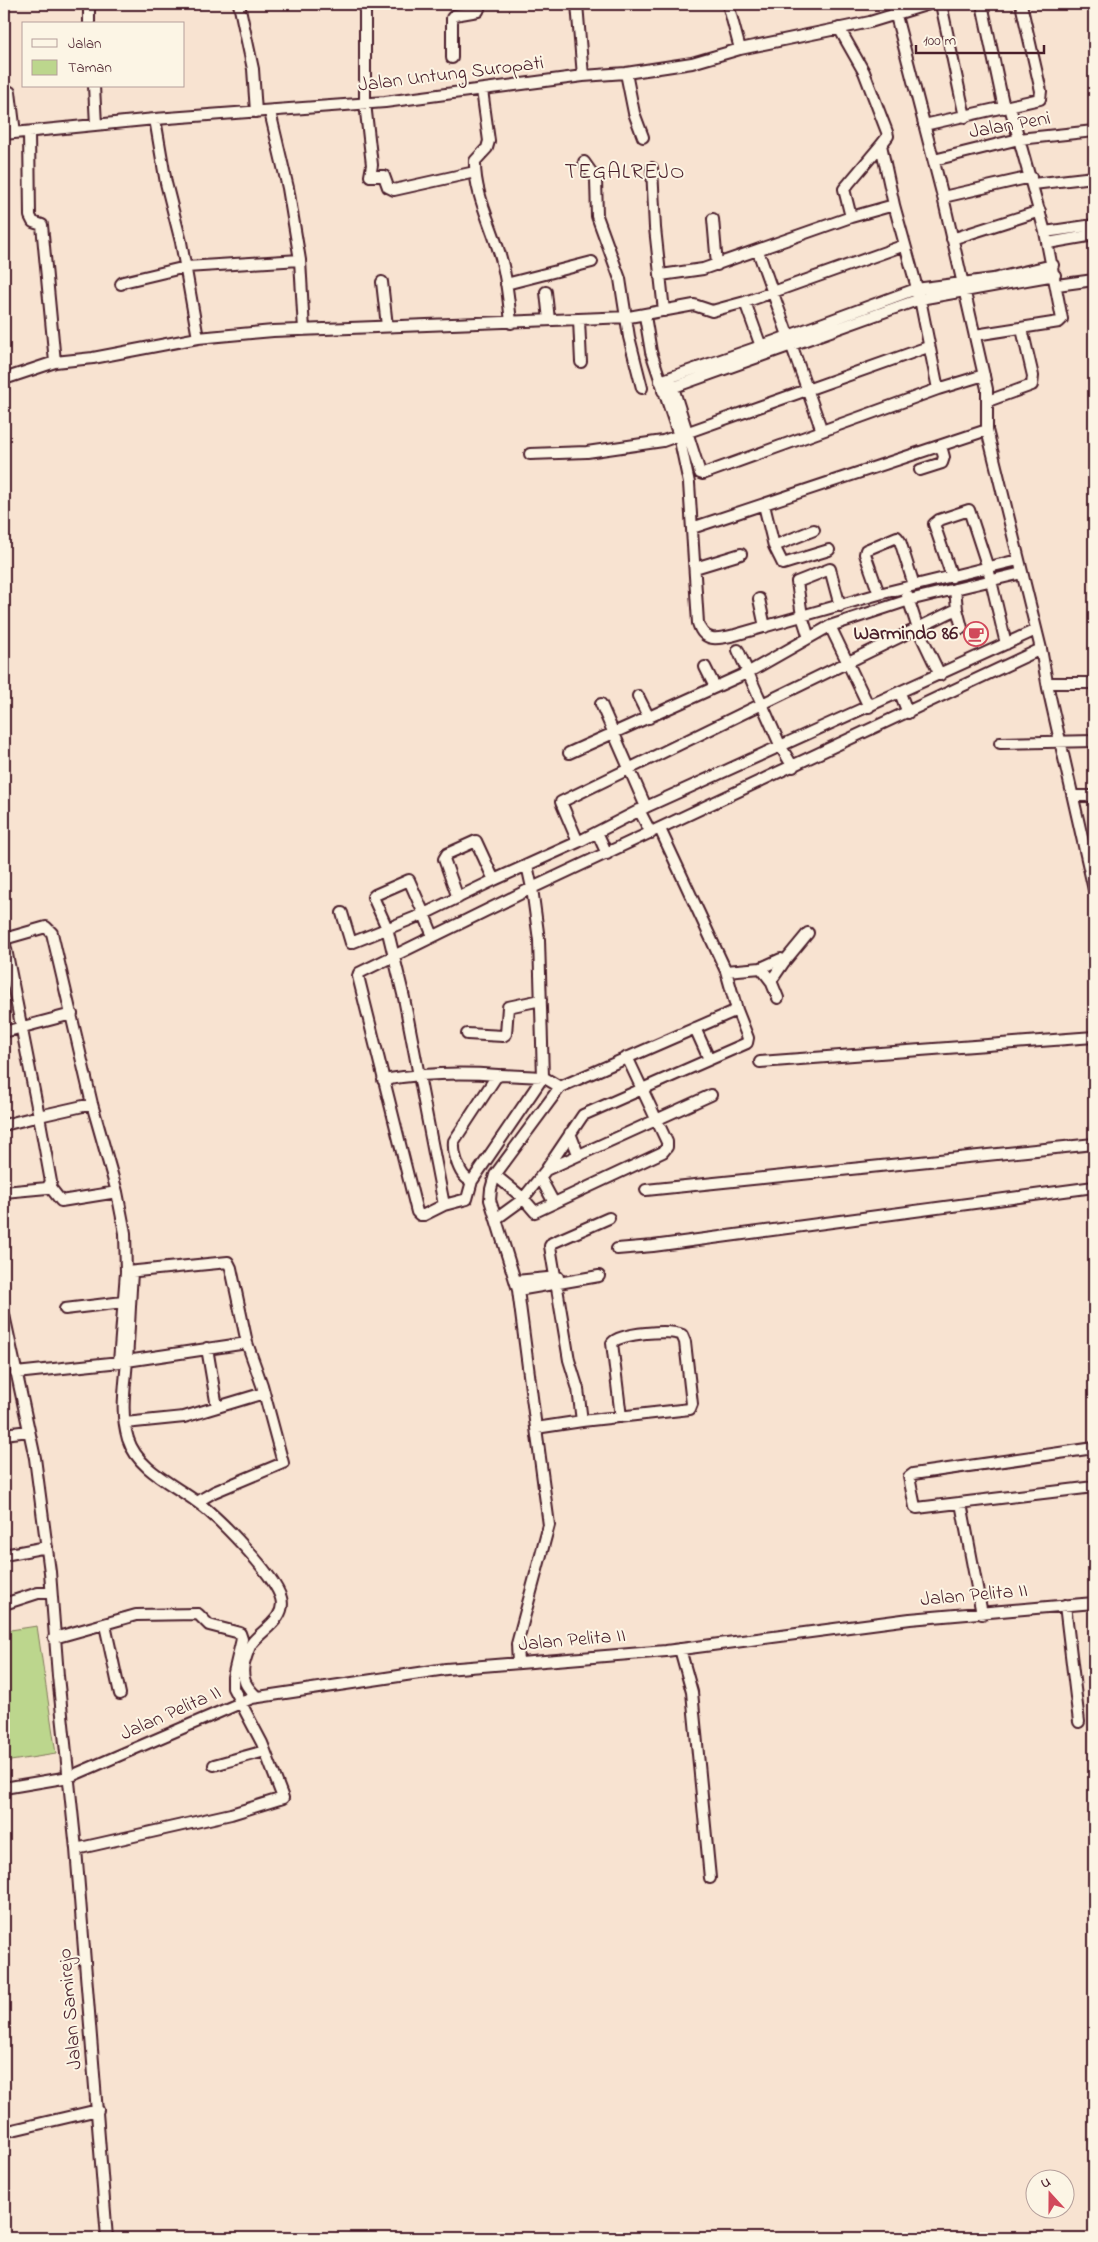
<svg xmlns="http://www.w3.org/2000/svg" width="1098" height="2242" font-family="'Indie Flower',sans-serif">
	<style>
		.green { fill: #bcd68d; stroke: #837a5c }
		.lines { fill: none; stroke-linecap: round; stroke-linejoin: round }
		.minor-casing { stroke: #4a1f2b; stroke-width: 14 }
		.minor { stroke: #fcf5e5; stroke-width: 10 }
		.labels { text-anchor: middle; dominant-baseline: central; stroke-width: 4; stroke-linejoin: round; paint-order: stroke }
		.street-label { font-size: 20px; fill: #4a1f2b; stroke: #fcf5e5 }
		.poi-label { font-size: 20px; font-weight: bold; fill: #4a1f2b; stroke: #fcf5e5; text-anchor: end }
		.quarter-label { font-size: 22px; letter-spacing: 1px; fill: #4a1f2b; stroke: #fcf5e5 }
	</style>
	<rect width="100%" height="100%" fill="#f8e3d1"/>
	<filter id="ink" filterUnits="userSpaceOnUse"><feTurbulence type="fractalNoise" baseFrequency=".02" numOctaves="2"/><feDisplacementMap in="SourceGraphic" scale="10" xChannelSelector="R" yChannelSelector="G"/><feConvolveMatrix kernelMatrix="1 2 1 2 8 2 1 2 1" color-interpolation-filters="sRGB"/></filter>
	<g filter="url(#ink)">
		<path class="green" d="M37,1626L56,1754L4,1762V1631Z"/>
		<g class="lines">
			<defs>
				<path id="minor" d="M89,4V24
					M239,4L253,69L256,112
					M365,4V103L372,165L370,176H384L388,187L394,190L475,172
					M577,4L583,76
					M728,4L740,49
					M893,4L943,197L987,389V430L1041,649L1048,688L1094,890
					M941,4L965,117
					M982,4L1004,108
					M839,28L864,72L887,132L888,136L881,145L894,205L920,299L938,389
					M452,58V18L455,15L478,11L481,4
					M626,73L634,113L643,137
					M94,86L96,125
					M482,90L489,141L487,148L475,161C474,196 494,229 502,262C507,281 509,302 511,323
					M10,92L15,133
					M270,112L288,188L300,260L304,330
					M155,119L166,183L181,242L198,338L273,331L629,317L694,305L712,311L745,302L905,245
					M924,125L1040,99L1041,91L1021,4
					M29,132L30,216L33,222L42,225L55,362
					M4,134L155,119L385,102L583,76L626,73L692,63L740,49L870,22L929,4
					M934,160L1019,139L1094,131
					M584,162L596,179L597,216L620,279L629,337L642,388
					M652,168L655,228L664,311
					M1033,184L1094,177
					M943,197L1031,177
					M851,217L844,189L881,145
					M713,219L717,265
					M1045,232L1094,225
					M952,239L1040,211
					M1048,243L1094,235
					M758,251L822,431
					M661,275L703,269L851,217L894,205
					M382,282L387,326
					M121,284L123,282L186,267L300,260
					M506,284L592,262
					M1057,285L1094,280
					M546,292L549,320
					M745,302L763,352
					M645,316L651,352L679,436L689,483L698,623C704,643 718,639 735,635L879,594L1018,560
					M579,320L581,362
					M975,335L1059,322L1062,319L1045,232L1010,107
					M4,379L55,362L93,358L198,338
					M660,381L761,346L916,289L993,279L1053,265
					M671,381L700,473L703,474L938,389L984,375
					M663,391L920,299L1055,275
					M988,401L1032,385L1033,376L1022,329
					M530,454L587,452L663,441L928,347
					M920,470L942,463L944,457L941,446
					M764,505L774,546L783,564L829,550
					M692,528L987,430
					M774,546L814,530
					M695,568L741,554
					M952,577L934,524L939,520L969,510L988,568L1006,644
					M955,589L957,609L962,628
					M879,594L865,554L866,550L897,537L900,541L914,585
					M907,595L918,629L940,675
					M759,599L765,627
					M830,626L909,600L1022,573
					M809,638L802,616L797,582L830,569L840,606
					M738,650L781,747L793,767
					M705,667L715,687
					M1047,683H1094
					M900,693L908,713
					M638,696L649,718
					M601,704L646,807
					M1000,743L1094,741
					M569,753L749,672L830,626L869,707
					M1073,796H1094
					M639,810L651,833
					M597,832L607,854
					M578,842L561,802L957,609
					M527,865L532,888L539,940L543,1077L472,1181L467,1199L444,1205L404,998L387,928L373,897L375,895L409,880L424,914L494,880L578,842L646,807L1036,630
					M458,898L444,859L447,854L476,841L494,880
					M342,913L351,943L424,914L433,936
					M4,939L46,927L52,933L92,1104L117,1192L125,1233L126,1272L119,1362
					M4,939L39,1116L92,1104
					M784,962L808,933
					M761,968L771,981L778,998
					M726,971L761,968L781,959L784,962L771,981
					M695,1028L709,1059
					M4,1032L72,1014
					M467,1034L503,1036L506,1034L508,1007L541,1000
					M760,1062L1094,1037
					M383,1080C423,1073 458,1072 498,1075
					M560,1087L495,1175L491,1189L490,1200L518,1290L599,1276
					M4,1125L39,1116L51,1182L47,1188L4,1192
					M570,1133L578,1154
					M546,1170L711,1095
					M495,1175L523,1198L535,1212L663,1152L667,1147V1142L627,1057
					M540,1177L554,1203
					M472,1181C459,1178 453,1153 454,1141L496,1077L501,1075L543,1077L560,1087L737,1010L726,971L660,829
					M50,1187L61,1201L117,1192
					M646,1190L1094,1144
					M444,1205L424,1215H420L417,1212L358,976L359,973L532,888L1041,649
					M496,1219L522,1200L546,1170L583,1115L747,1043L748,1038L737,1010
					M617,1249L653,1246L1094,1187
					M127,1272L228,1262L231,1268L247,1343L262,1385L283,1463L214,1492L197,1502
					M132,1273C130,1302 129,1331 127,1360C125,1388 120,1412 128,1439C138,1470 173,1484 197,1502C218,1517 274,1574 281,1598C287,1618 262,1630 252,1643C248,1649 246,1657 244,1664C241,1679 246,1687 257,1697
					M516,1281L558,1277
					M518,1290L536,1428
					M65,1309L123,1302
					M4,1315L35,1458L50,1572L58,1676L76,1849L107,2238
					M207,1348L217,1407
					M16,1373L120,1362L247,1343
					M582,1421L690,1409L692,1404L685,1342L682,1335C671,1329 620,1333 612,1343L621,1417
					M125,1423L184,1417L264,1393
					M4,1434L29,1431
					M1094,1448L913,1474L909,1477L915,1507L917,1508L1094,1487
					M961,1503L982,1614
					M4,1555L47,1547
					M4,1604L38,1593H51
					M1065,1605L1079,1722
					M105,1625L120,1694
					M54,1638L136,1615L198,1614L209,1625L240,1633L242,1639L233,1677V1688L262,1743L283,1798L231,1814L76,1849
					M680,1649L692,1692L710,1878
					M518,1663L517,1644L549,1525L536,1428L582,1421L578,1389L569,1360L550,1246L552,1243L609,1218
					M214,1765L265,1751
					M4,1788L69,1777L252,1698L446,1669L666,1651L910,1619L1094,1603
					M4,2132L98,2110"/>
			</defs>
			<use href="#minor" class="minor-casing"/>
			<use href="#minor" class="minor"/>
		</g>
	</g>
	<defs>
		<symbol id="cafe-ring" viewBox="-11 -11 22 22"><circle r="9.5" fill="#fcf5e5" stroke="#d1495b" stroke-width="1.5"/><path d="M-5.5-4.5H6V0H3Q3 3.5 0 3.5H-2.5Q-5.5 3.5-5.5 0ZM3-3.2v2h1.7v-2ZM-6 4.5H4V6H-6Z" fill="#d1495b"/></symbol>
	</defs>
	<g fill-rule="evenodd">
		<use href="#cafe-ring" x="962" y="620" width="28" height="28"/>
	</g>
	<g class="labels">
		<g class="street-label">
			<text transform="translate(451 75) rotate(-7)">Jalan Untung Suropati</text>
			<text transform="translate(1010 126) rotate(-10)">Jalan Peni</text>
			<text transform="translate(974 1596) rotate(-5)">Jalan Pelita II</text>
			<text transform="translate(572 1641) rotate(-5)">Jalan Pelita II</text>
			<text transform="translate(171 1714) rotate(-24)">Jalan Pelita II</text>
			<text transform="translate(71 2009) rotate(-95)">Jalan Samirejo</text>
		</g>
		<g class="poi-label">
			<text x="958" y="634">Warmindo 86</text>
		</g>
		<g class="quarter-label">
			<text x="625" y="173">TEGALREJO</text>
		</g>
	</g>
	<rect width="1098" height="2242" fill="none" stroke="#fcf5e5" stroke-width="20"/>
	<rect x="10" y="10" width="1078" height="2222" fill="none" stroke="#4a1f2b" stroke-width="2" filter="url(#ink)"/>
	<rect x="22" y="22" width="162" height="65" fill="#fcf5e5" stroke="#b59f9b"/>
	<rect x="32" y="39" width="25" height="8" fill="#fcf5e5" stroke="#b59f9b"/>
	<text x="68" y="48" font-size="15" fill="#4a1f2b">Jalan</text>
	<rect x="32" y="60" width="25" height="15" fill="#bcd68d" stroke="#b59f9b"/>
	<text x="68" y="72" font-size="15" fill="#4a1f2b">Taman</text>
	<g transform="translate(1050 2194) rotate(339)"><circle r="24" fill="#fcf5e5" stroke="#b59f9b"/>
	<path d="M0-4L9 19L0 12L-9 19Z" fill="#d1495b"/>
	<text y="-8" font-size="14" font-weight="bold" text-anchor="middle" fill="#4a1f2b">U</text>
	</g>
	<path d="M916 45v8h128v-8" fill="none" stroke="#4a1f2b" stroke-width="2.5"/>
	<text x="923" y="45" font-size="15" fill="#4a1f2b" stroke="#fcf5e5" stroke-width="4" paint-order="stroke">100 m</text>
</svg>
